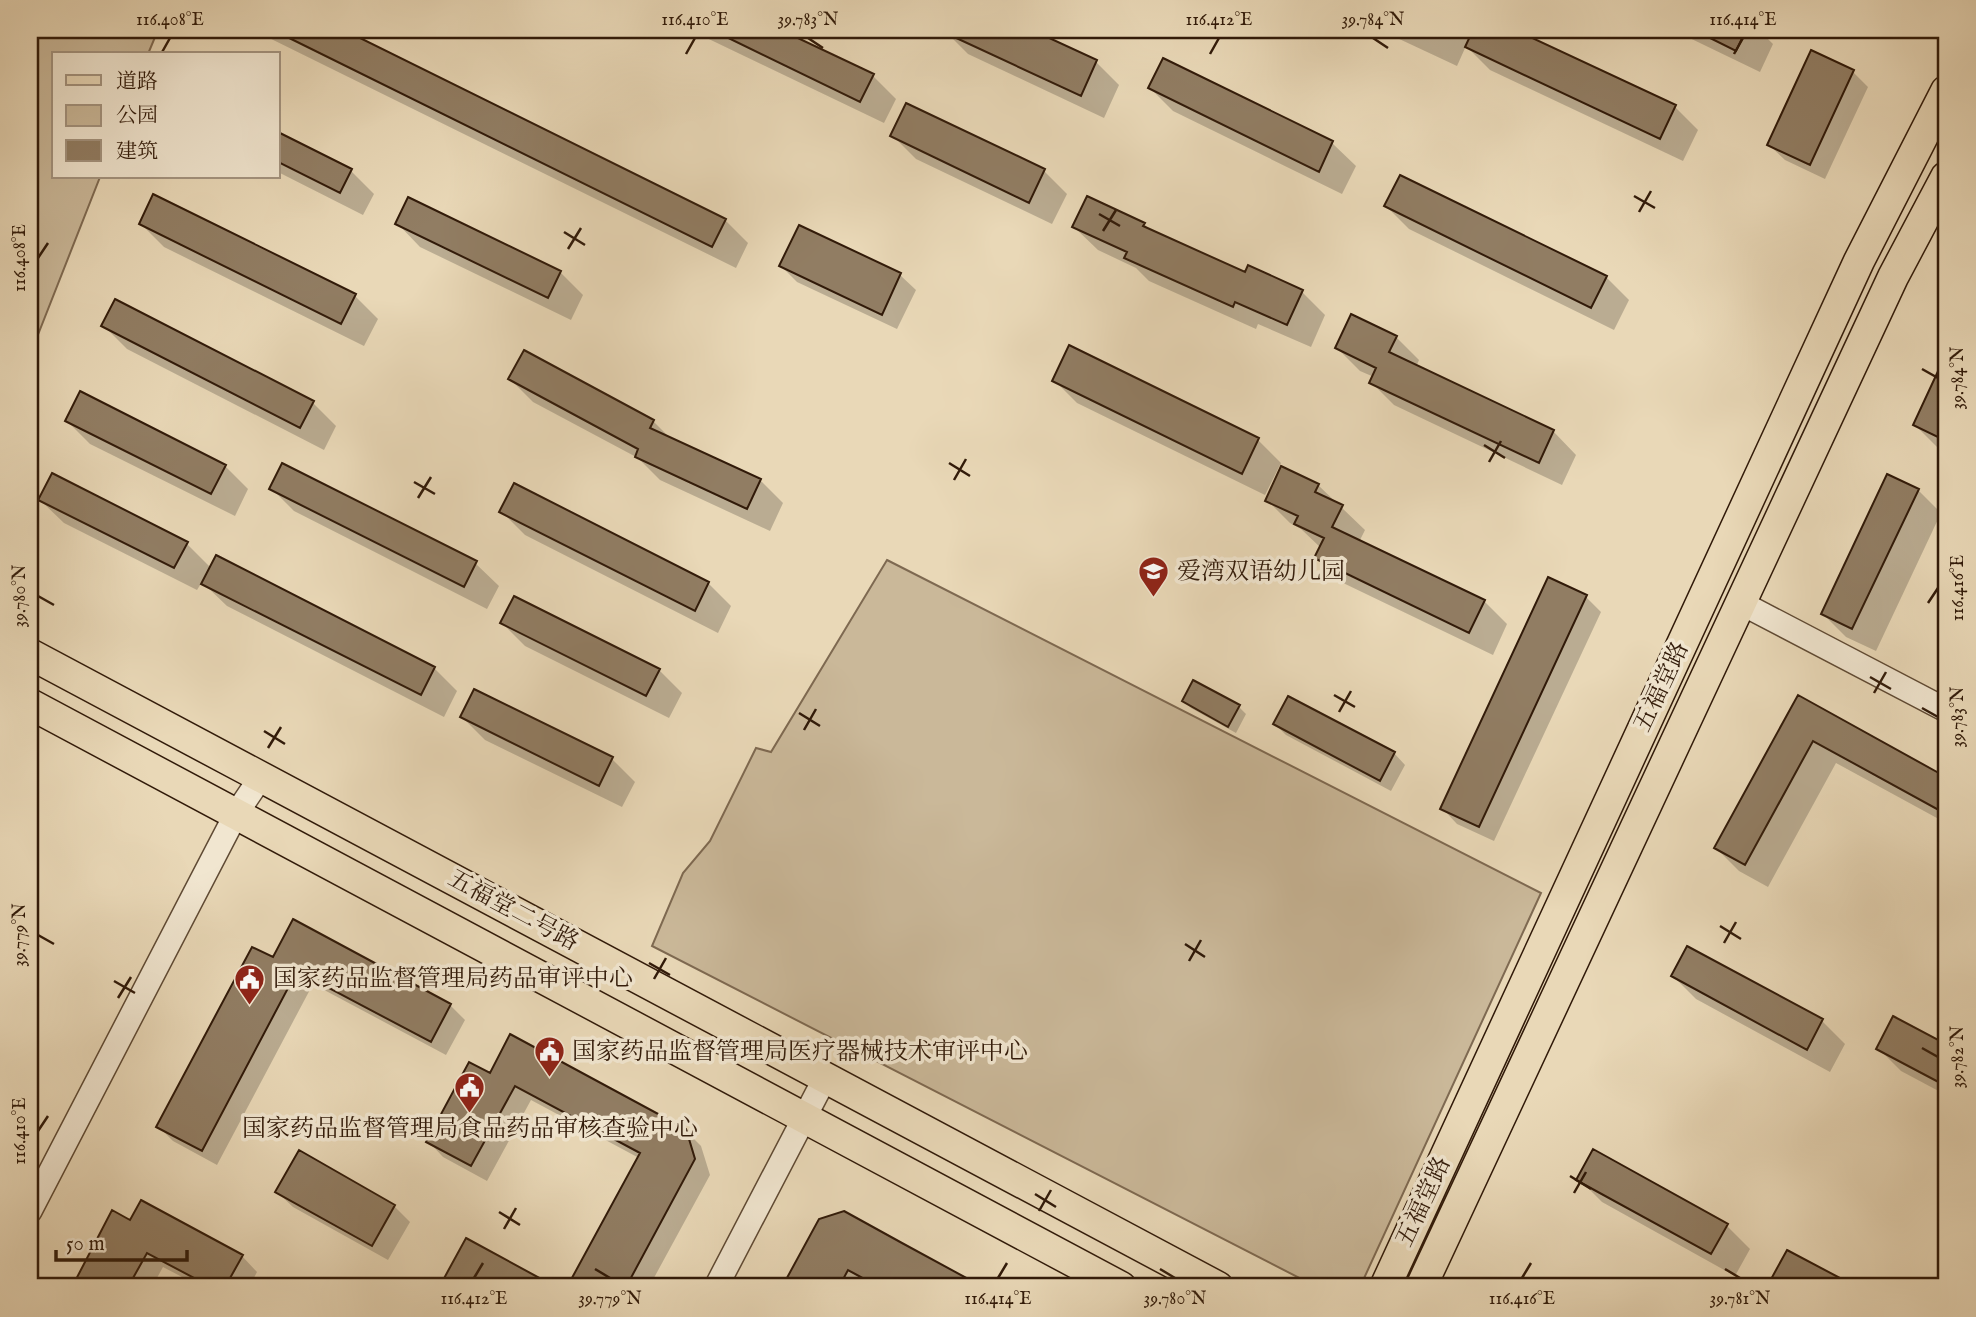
<svg xmlns="http://www.w3.org/2000/svg" width="1976" height="1317" font-family="'IM FELL English','Noto Serif SC',serif">
	<style>
		.green { fill: #cab899; stroke: #7e6951; stroke-width: 2 }
		.shadow { fill: #0003 }
		.building { fill: #917d63; stroke: #311a09; stroke-width: 2 }
		.lines { fill: none; stroke-linecap: round; stroke-linejoin: round }
		.minor-casing { stroke: #5f4a34; stroke-width: 26 }
		.major-casing { stroke: #311a09; stroke-width: 33 }
		.minor { stroke: #f1e6d0; stroke-width: 23 }
		.major { stroke: #e9d8b7; stroke-width: 30 }
		.ticks { fill: none; stroke: #311a09; stroke-width: 2.5 }
		.labels { text-anchor: middle; dominant-baseline: central; stroke-width: 7; stroke-linejoin: round; paint-order: stroke }
		.poi-label { font-size: 24px; fill: #311a09; stroke: #f1e6d0; text-anchor: start }
		.street-label { font-size: 24px; fill: #311a09; stroke: #f1e6d0 }
		.neatline { fill: none; stroke: #311a09; stroke-width: 2.5 }
		.ticks-label { font-size: 18px; text-anchor: middle; fill: #311a09 }
	</style>
	<rect width="100%" height="100%" fill="#e9d8b7"/>
	<filter id="stains"><feTurbulence type="fractalNoise" baseFrequency=".00286" numOctaves="4"/><feColorMatrix values="0 0 0 0 .2 0 0 0 0 .09 0 0 0 0 .02 0 0 0 .5 -.17"/></filter>
	<radialGradient id="worn" r=".72"><stop offset=".6" stop-color="#630" stop-opacity="0"/><stop offset="1" stop-color="#630" stop-opacity=".3"/></radialGradient>
	<path class="green" d="M30,30H158L148,54H54V177H100L30,355Z
		M887,560L1541,893L1360,1287H1317L652,946L683,873L710,841L756,748L771,752Z"/>
	<path class="shadow" d="M253,30H340L725,220L748,243L736,268Z
		M690,30H777L873,76L896,99L884,123Z
		M946,30H1028L1096,62L1119,85L1104,118L968,54L945,31Z
		M1380,30H1469L1473,34L1475,30H1511L1675,107L1698,130L1683,161L1490,70L1466,46L1457,66Z
		M1673,30H1759L1773,44L1760,72Z
		M1163,60L1332,143L1356,166L1342,194L1173,111L1150,88Z
		M1853,72L1868,87L1825,179L1785,160L1769,145Z
		M278,134L351,171L374,194L363,215L278,172Z
		M893,136L1044,171L1067,194L1052,224L916,159Z
		M1386,206L1606,277L1629,300L1614,330L1409,229Z
		M397,223L560,272L583,295L571,320L420,247Z
		M141,224L355,296L378,319L364,346L164,247Z
		M1144,224L1152,232L1245,275L1302,292L1325,315L1311,347L1258,324L1256,329L1149,281L1136,268L1098,250L1074,227Z
		M781,266L900,275L916,290L897,329L797,282Z
		M116,302L313,403L336,426L324,450L127,349L104,326Z
		M1396,337L1419,360L1416,367L1553,431L1576,455L1562,485L1394,405L1371,382L1374,377L1360,371L1337,348Z
		M1946,358V452L1938,448L1915,425Z
		M510,379L653,421L672,440L760,480L783,503L770,531L660,480L638,458L533,402Z
		M1054,380L1258,440L1281,463L1265,495L1077,403Z
		M67,421L225,466L248,489L235,516L90,444Z
		M1318,485L1365,530L1359,542L1484,601L1507,624L1493,655L1339,581L1316,558L1321,548L1301,529L1290,523L1267,500Z
		M271,488L475,563L499,586L487,609L294,511Z
		M1918,490L1941,513L1876,651L1846,637L1823,614Z
		M40,500L186,543L211,568L434,668L457,691L444,717L227,606L202,582L197,590L64,523Z
		M502,512L708,583L731,606L718,633L525,535Z
		M1586,597L1601,612L1494,841L1457,824L1442,808Z
		M502,623L659,670L682,693L669,718L525,646Z
		M1799,698L1946,779V823L1836,763L1768,887L1739,871L1716,848Z
		M1184,701L1239,707L1246,714L1236,733L1191,708Z
		M462,717L612,759L635,782L622,807L485,740Z
		M1275,724L1394,753L1405,765L1391,791L1286,735Z
		M1688,948L1822,1021L1845,1044L1830,1072L1696,999L1673,976Z
		M274,960L450,1005L465,1020L446,1055L313,984L217,1165L173,1141L158,1126Z
		M1894,1018L1946,1046V1095L1901,1071L1878,1048Z
		M490,1075L685,1130L701,1146L710,1175L649,1287H569L639,1158L531,1100L487,1181L443,1157L428,1141Z
		M299,1153L394,1206L410,1222L388,1260L293,1207L277,1192Z
		M1579,1179L1727,1226L1750,1249L1735,1276L1602,1202Z
		M112,1212L131,1222L242,1256L257,1272L249,1287H201L163,1267L152,1287H73Z
		M844,1213L979,1287H869L864,1284L862,1287H784L820,1221Z
		M467,1240L553,1287H450L444,1282Z"/>
	<path class="building" d="M273,30H344L726,219L712,247Z
		M712,30H781L874,74L860,102Z
		M939,30H1032L1097,60L1081,96Z
		M1473,30H1515L1676,105L1660,139L1465,47Z
		M1694,30H1746L1736,51Z
		M1811,50L1854,70L1810,165L1767,145Z
		M1163,58L1333,141L1319,172L1148,88Z
		M906,103L1045,169L1029,203L890,136Z
		M278,132L352,169L340,193L278,162Z
		M1400,175L1607,276L1591,308L1384,206Z
		M153,194L356,294L341,324L139,224Z
		M1087,196L1145,223L1143,226L1245,272L1248,265L1303,290L1287,325L1235,302L1233,307L1124,258L1127,252L1072,227Z
		M408,197L561,271L548,298L395,224Z
		M799,225L901,273L882,315L779,266Z
		M115,299L314,401L300,428L101,326Z
		M1351,314L1397,336L1389,352L1554,430L1539,463L1369,383L1376,368L1335,348Z
		M1069,345L1259,438L1242,474L1052,381Z
		M524,350L654,420L650,428L761,479L747,509L635,457L638,449L508,379Z
		M1946,354V441L1913,425Z
		M80,391L226,465L211,494L65,421Z
		M282,463L477,561L464,587L269,489Z
		M1281,466L1319,484L1315,492L1343,505L1332,527L1485,600L1469,633L1314,558L1324,538L1294,524L1298,516L1265,501Z
		M52,473L188,542L174,568L38,500Z
		M1887,474L1919,489L1852,629L1821,614Z
		M514,483L709,582L695,611L499,512Z
		M216,555L435,667L421,695L201,584Z
		M1548,577L1587,595L1479,827L1440,809Z
		M514,596L660,669L646,696L500,623Z
		M1193,680L1240,705L1228,727L1182,701Z
		M474,689L613,757L599,786L460,717Z
		M1798,695L1946,777V814L1813,741L1745,865L1714,848Z
		M1288,696L1395,752L1380,781L1273,724Z
		M293,919L451,1004L431,1042L297,971L202,1151L156,1127L252,947L273,957Z
		M1687,946L1823,1019L1807,1050L1671,976Z
		M1893,1016L1946,1044V1086L1876,1049Z
		M510,1034L686,1129L695,1159L626,1287H567L640,1153L515,1086L471,1166L426,1142L469,1062L490,1073Z
		M1593,1149L1728,1224L1711,1254L1576,1180Z
		M299,1150L395,1205L372,1246L275,1192Z
		M141,1200L243,1255L225,1287H211L147,1253L128,1287H72L112,1210L130,1220Z
		M844,1211L902,1243L983,1287H879L848,1270L839,1287H782L819,1219Z
		M466,1238L556,1287H451L442,1282Z
		M1787,1250L1857,1287H1781L1770,1281Z"/>
	<g class="lines">
		<defs>
			<path id="minor" d="M1741,603L1946,710
				M30,1211L236,814L261,777
				M716,1287L825,1078"/>
			<path id="major" d="M30,654L1218,1287
				M30,704L1121,1287
				M1385,1287L1859,261L1946,91
				M1421,1287L1893,277L1946,177"/>
		</defs>
		<use href="#minor" class="minor-casing"/>
		<use href="#major" class="major-casing"/>
		<use href="#minor" class="minor"/>
		<use href="#major" class="major"/>
	</g>
	<path class="ticks" d="M808,38L823,48M1373,38L1388,48M161,54L170,38M686,54L695,38M1210,54L1219,38M1734,54L1743,38M1634,196L1655,208M1639,212L1651,191M1099,214L1120,226M1103,231L1116,210M564,232L585,245M568,249L581,228M38,258L48,243M1922,369L1938,378M1484,445L1505,458M1489,462L1501,441M949,463L970,476M954,480L966,459M414,482L435,494M418,498L431,477M38,596L54,605M1928,603L1938,588M1870,677L1891,689M1874,693L1886,672M1334,695L1355,707M1922,708L1938,717M1339,712L1351,691M799,713L820,726M804,730L816,709M264,731L285,744M268,748L281,727M1720,926L1741,939M38,935L54,944M1724,943L1736,922M1185,944L1205,957M1189,961L1201,940M649,963L670,975M654,979L666,958M114,981L135,993M118,998L131,977M1922,1048L1938,1057M38,1131L48,1116M1570,1176L1591,1189M1574,1193L1586,1172M1035,1194L1056,1207M1039,1211L1051,1190M499,1212L520,1225M504,1229L516,1208M595,1269L610,1278M1160,1269L1175,1278M1725,1269L1740,1278M474,1278L483,1263M998,1278L1007,1263M1522,1278L1531,1263"/>
	<defs>
		<symbol id="school-pin" viewBox="-11 -11 22 30"><path d="M0 17L-7.5 6A9.5 9.5 0 1 1 7.5 6Z" fill="#8f2418" stroke="#f1e6d0"/><path d="M0-5L7-2L0 1L-7-2ZM-4 1L0 2.5L4 1V4Q0 6-4 4Z" fill="#fff"/></symbol>
		<symbol id="civic-pin" viewBox="-11 -11 22 30"><path d="M0 17L-7.5 6A9.5 9.5 0 1 1 7.5 6Z" fill="#8f2418" stroke="#f1e6d0"/><path d="M-.6-6.5H3V-4.5H.6V-3L4-1V1h2V6H-6V1h2V-1L-.6-3ZM-1.2 2.5V6h2.4V2.5Z" fill="#fff"/></symbol>
	</defs>
	<g fill-rule="evenodd">
		<use href="#school-pin" x="1136" y="554" width="35" height="47"/>
		<use href="#civic-pin" x="232" y="962" width="35" height="47"/>
		<use href="#civic-pin" x="532" y="1034" width="35" height="47"/>
		<use href="#civic-pin" x="452" y="1070" width="35" height="47"/>
	</g>
	<g class="labels">
		<g class="poi-label">
			<text x="1177" y="572">爱湾双语幼儿园</text>
			<text x="273" y="979">国家药品监督管理局药品审评中心</text>
			<text x="572" y="1052">国家药品监督管理局医疗器械技术审评中心</text>
			<text x="470" y="1129" text-anchor="middle">国家药品监督管理局食品药品审核查验中心</text>
		</g>
		<g class="street-label">
			<text transform="translate(1662 687) rotate(-65)">五福堂路</text>
			<text transform="translate(513 911) rotate(28)">五福堂二号路</text>
			<text transform="translate(1424 1202) rotate(-65)">五福堂路</text>
		</g>
	</g>
	<rect width="1976" height="1317" fill="none" stroke="#e9d8b7" stroke-width="77"/>
	<rect x="52" y="52" width="228" height="126" fill="#f1e6d0" stroke="#a49480" stroke-width="2"/>
	<rect x="66" y="75" width="35" height="10" fill="#e9d8b7" stroke="#a49480" stroke-width="2"/>
	<text x="116" y="88" font-size="21" fill="#311a09">道路</text>
	<rect x="66" y="105" width="35" height="21" fill="#cab899" stroke="#a49480" stroke-width="2"/>
	<text x="116" y="122" font-size="21" fill="#311a09">公园</text>
	<rect x="66" y="140" width="35" height="21" fill="#917d63" stroke="#a49480" stroke-width="2"/>
	<text x="116" y="158" font-size="21" fill="#311a09">建筑</text>
	<path d="M56 1250v10h131v-10" fill="none" stroke="#311a09" stroke-width="3.5"/>
	<text x="66" y="1250" font-size="21" fill="#311a09" stroke="#f1e6d0" stroke-width="5" paint-order="stroke">50 m</text>
	<rect x="38" y="38" width="1900" height="1240" class="neatline"/>
	<g class="ticks-label">
		<text x="170" y="25">116.408°E</text>
		<text x="695" y="25">116.410°E</text>
		<text x="808" y="25">39.783°N</text>
		<text x="1219" y="25">116.412°E</text>
		<text x="1373" y="25">39.784°N</text>
		<text x="1743" y="25">116.414°E</text>
		<text transform="translate(19 258) rotate(-90)" y="6">116.408°E</text>
		<text transform="translate(1957 378) rotate(-90)" y="6">39.784°N</text>
		<text transform="translate(1957 588) rotate(-90)" y="6">116.416°E</text>
		<text transform="translate(19 596) rotate(-90)" y="6">39.780°N</text>
		<text transform="translate(1957 717) rotate(-90)" y="6">39.783°N</text>
		<text transform="translate(19 935) rotate(-90)" y="6">39.779°N</text>
		<text transform="translate(1957 1057) rotate(-90)" y="6">39.782°N</text>
		<text transform="translate(19 1131) rotate(-90)" y="6">116.410°E</text>
		<text x="474" y="1304">116.412°E</text>
		<text x="610" y="1304">39.779°N</text>
		<text x="998" y="1304">116.414°E</text>
		<text x="1175" y="1304">39.780°N</text>
		<text x="1522" y="1304">116.416°E</text>
		<text x="1740" y="1304">39.781°N</text>
	</g>
	<rect width="100%" height="100%" filter="url(#stains)"/>
	<rect width="100%" height="100%" fill="url(#worn)"/>
</svg>
